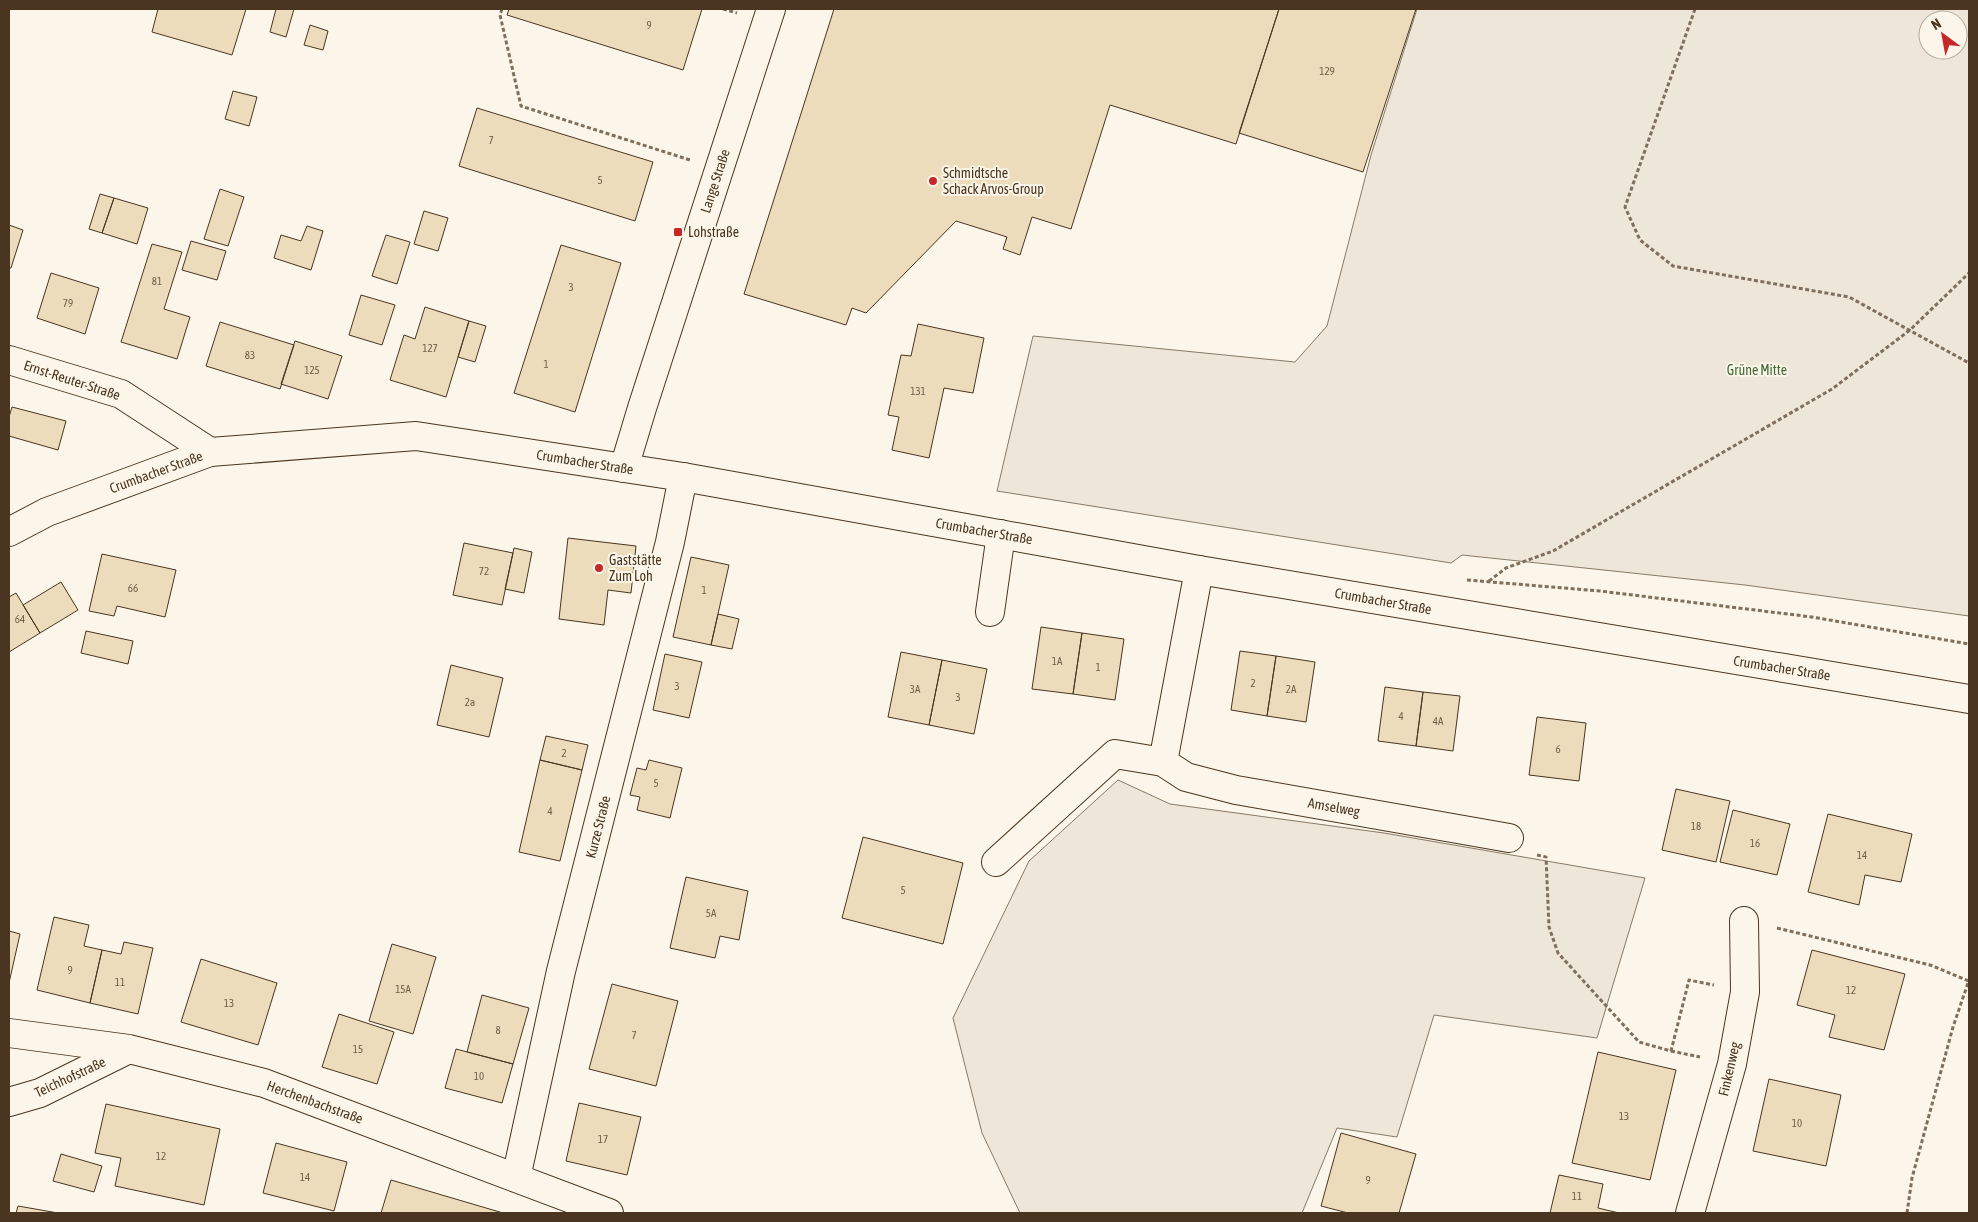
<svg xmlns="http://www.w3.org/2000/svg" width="1978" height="1222" font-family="'Asap Condensed',sans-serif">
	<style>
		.green { fill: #ede6d9; stroke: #887966; fill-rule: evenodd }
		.building { fill: #ecdcbc; stroke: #4a3520 }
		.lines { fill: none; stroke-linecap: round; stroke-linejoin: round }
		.minor-casing { stroke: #4a3520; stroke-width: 30 }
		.major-casing { stroke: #4a3520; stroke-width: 30 }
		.path { stroke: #7f6f5c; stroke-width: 3; stroke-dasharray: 4 2.5; stroke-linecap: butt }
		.minor { stroke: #fbf6e9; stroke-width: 28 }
		.major { stroke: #fbf6e9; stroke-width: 28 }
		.poi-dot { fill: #c62828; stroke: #fbf6e9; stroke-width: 2 }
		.labels { text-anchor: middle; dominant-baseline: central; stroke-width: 4; stroke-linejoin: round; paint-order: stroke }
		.number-label { font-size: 11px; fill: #725f47 }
		.poi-label { font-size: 14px; fill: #4a3520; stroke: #fbf6e9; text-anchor: start }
		.street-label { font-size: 14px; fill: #4a3520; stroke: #fbf6e9 }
		.park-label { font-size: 14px; fill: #436837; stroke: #fbf6e9 }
	</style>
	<rect width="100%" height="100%" fill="#fbf6e9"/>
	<path class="green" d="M1417,9H1969V616L1745,585L1462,555L1451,563L997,491L1033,336L1295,362L1327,326L1371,155ZM1928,20H1958V50H1928Z
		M1118,780L1170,804L1384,833L1645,878L1597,1038L1434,1015L1397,1137L1337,1128L1302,1213H1020L982,1133L953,1018L1029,861Z"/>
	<path class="building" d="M158,9H246L232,55L152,32Z
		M276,9H294L286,37L270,32Z
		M509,9H702L683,70L507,15Z
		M834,9H1279L1236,144L1110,105L1071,229L1032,217L1020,255L1003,249L1007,237L956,221L866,313L852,308L846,325L744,294Z
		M1279,9H1416L1363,172L1239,133Z
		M310,25L328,31L323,50L304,45Z
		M233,91L257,97L249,126L225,119Z
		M477,108L653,162L635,221L459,166Z
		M220,189L244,197L228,246L204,239Z
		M100,194L114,198L102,233L89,229Z
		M114,198L148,208L137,244L102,233Z
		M424,211L448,218L438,251L414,244Z
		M9,225L23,230L11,268H9Z
		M307,226L323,231L311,270L274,258L281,235L301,241Z
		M386,235L410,242L397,284L372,276Z
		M191,241L226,251L217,280L182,270Z
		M152,244L182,252L164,309L190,317L177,359L121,342Z
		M561,245L621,263L575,412L514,393Z
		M51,273L99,288L85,334L37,318Z
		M361,295L395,305L382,345L349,335Z
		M425,307L469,321L446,397L390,380L404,335L415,339Z
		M469,321L486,326L475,362L458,357Z
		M220,322L294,345L280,389L206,366Z
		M918,324L984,338L973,393L944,388L929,458L892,450L899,417L888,415L901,355L911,356Z
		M295,341L342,356L328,399L281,384Z
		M12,407L66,421L58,450L9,436V417Z
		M568,538L636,546L631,593L608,590L604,625L559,619Z
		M464,543L513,553L502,605L453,595Z
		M514,548L532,552L524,593L505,589Z
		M102,554L176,570L165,617L117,606L114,616L89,611Z
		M691,557L729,565L711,645L673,637Z
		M61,582L78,610L40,633L23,605Z
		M16,593L40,633L9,652V597Z
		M718,614L739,619L732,649L711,645Z
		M1041,627L1082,633L1073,694L1032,689Z
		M86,631L133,641L128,664L81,653Z
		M1082,633L1124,639L1115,700L1073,694Z
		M1240,651L1276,656L1267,716L1231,710Z
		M901,652L942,660L929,725L888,717Z
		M665,654L702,662L689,718L653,710Z
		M1276,656L1315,662L1306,722L1267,716Z
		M942,660L987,669L974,734L929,725Z
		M451,665L503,678L489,737L437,725Z
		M1385,687L1423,692L1416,746L1378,741Z
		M1423,692L1460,696L1453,751L1416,746Z
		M1537,717L1586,723L1579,781L1529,775Z
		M546,736L588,745L582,770L540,760Z
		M540,760L582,770L560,861L519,852Z
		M649,760L682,768L670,818L637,810L640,797L630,795L637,768L646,770Z
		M1676,789L1730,801L1716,862L1662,850Z
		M1733,810L1790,824L1777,875L1720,862Z
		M1828,814L1912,834L1901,882L1865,875L1859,905L1808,892Z
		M863,837L963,863L943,944L842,918Z
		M686,877L748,891L739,940L720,936L715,958L670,948Z
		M54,917L89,925L84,946L102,950L90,1003L37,990Z
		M9,931L20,934L9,983Z
		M124,942L153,948L138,1014L90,1003L102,950L121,954Z
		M392,944L436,957L413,1034L369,1021Z
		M1812,950L1905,974L1884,1050L1829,1037L1835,1015L1797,1005Z
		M201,959L277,983L258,1045L181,1022Z
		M612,984L678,1001L656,1086L589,1069Z
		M482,995L529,1008L513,1064L467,1052Z
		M339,1014L394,1032L377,1084L322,1067Z
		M456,1049L513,1064L502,1103L445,1088Z
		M1598,1052L1676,1070L1650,1180L1572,1163Z
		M1769,1079L1841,1095L1826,1166L1753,1151Z
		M579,1103L641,1117L627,1175L566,1161Z
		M106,1104L220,1129L204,1205L115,1186L121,1158L95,1153Z
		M1341,1133L1416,1154L1399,1213H1348L1321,1206Z
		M276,1143L347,1162L334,1211L263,1193Z
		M61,1154L102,1166L94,1192L53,1181Z
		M1559,1175L1603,1184L1598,1208L1619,1213H1550Z
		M391,1180L503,1213H381Z
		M18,1206L58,1213H16Z"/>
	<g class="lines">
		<defs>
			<path id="minor" d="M9,360L121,394L210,452
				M624,468L642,408L771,9
				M1199,570L1163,762L1186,777L1236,790L1509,838
				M990,612L1001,534
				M996,862L1115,754L1163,762
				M9,1033L129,1049L264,1083L609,1213
				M9,1102L40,1093L129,1049
				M516,1178L561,971L670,542L683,477
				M1690,1213L1732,1064L1745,992L1744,921"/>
			<path id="major" d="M9,532L47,512L210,452L416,436L683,477L1199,570L1969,699"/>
		</defs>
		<use href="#minor" class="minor-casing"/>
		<use href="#major" class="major-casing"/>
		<path class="path" d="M502,9L500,15L521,106L690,160
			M723,9L737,13
			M1695,9L1625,207L1640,240L1673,266L1849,297L1969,363
			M1467,580L1600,591L1812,617L1969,644
			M1489,581L1506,568L1553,551L1832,389L1910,330L1969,273
			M1537,855L1546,857L1549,927L1558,953L1639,1042L1671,1051L1689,980L1714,985
			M1777,928L1930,965L1969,981
			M1671,1051L1700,1057
			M1907,1213L1912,1178L1953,1027L1969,980"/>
		<use href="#minor" class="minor"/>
		<use href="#major" class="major"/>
	</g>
	<g class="poi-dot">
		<circle cx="933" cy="181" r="5"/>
		<rect x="673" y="227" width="10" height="10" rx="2.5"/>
		<circle cx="599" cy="568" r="5"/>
	</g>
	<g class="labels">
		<g class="number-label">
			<text x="649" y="25">9</text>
			<text x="1327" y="71">129</text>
			<text x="491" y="140">7</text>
			<text x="600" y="180">5</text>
			<text x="157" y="281">81</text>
			<text x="571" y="287">3</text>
			<text x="68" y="303">79</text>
			<text x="430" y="348">127</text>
			<text x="250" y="355">83</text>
			<text x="546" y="364">1</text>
			<text x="312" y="370">125</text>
			<text x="918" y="391">131</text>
			<text x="484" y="571">72</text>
			<text x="133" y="588">66</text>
			<text x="704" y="590">1</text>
			<text x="20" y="619">64</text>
			<text x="1057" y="661">1A</text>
			<text x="1098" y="667">1</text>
			<text x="1253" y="683">2</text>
			<text x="677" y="686">3</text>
			<text x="915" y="689">3A</text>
			<text x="1291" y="689">2A</text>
			<text x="958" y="697">3</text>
			<text x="470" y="702">2a</text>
			<text x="1401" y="716">4</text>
			<text x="1438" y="721">4A</text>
			<text x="1558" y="749">6</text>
			<text x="564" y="753">2</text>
			<text x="656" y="783">5</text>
			<text x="550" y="811">4</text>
			<text x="1696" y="826">18</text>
			<text x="1755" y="843">16</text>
			<text x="1862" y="855">14</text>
			<text x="903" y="890">5</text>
			<text x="711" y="913">5A</text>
			<text x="70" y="970">9</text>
			<text x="120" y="982">11</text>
			<text x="403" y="989">15A</text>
			<text x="1851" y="990">12</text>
			<text x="229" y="1003">13</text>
			<text x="498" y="1030">8</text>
			<text x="634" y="1035">7</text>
			<text x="358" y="1049">15</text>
			<text x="479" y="1076">10</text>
			<text x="1624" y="1116">13</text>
			<text x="1797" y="1123">10</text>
			<text x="603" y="1139">17</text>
			<text x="161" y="1156">12</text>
			<text x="305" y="1177">14</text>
			<text x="1368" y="1180">9</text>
			<text x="1577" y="1196">11</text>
		</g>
		<g class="poi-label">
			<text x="943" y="173">Schmidtsche<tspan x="943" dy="16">Schack Arvos-Group</tspan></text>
			<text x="688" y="232">Lohstraße</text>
			<text x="609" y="560">Gaststätte<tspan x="609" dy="16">Zum Loh</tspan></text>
		</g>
		<g class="street-label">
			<text transform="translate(715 181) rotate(-72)">Lange Straße</text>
			<text transform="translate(72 380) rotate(18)">Ernst-Reuter-Straße</text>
			<text transform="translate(585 462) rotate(9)">Crumbacher Straße</text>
			<text transform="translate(156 472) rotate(-20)">Crumbacher Straße</text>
			<text transform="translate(984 531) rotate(10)">Crumbacher Straße</text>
			<text transform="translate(1383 601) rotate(10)">Crumbacher Straße</text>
			<text transform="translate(1782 668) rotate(9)">Crumbacher Straße</text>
			<text transform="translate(1334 807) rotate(10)">Amselweg</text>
			<text transform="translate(598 827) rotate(-76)">Kurze Straße</text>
			<text transform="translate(1729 1069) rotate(-77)">Finkenweg</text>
			<text transform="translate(70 1077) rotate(-25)">Teichhofstraße</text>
			<text transform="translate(315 1102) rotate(20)">Herchenbachstraße</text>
		</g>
		<g class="park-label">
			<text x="1757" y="370">Grüne Mitte</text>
		</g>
	</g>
	<rect width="1978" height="1222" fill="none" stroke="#4a3520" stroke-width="20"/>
	<g transform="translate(1943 35) rotate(328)"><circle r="24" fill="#fbf6e9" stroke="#b4a999"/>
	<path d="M0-4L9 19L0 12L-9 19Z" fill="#c62828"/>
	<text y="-8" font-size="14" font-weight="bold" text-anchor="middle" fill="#4a3520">N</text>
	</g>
</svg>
